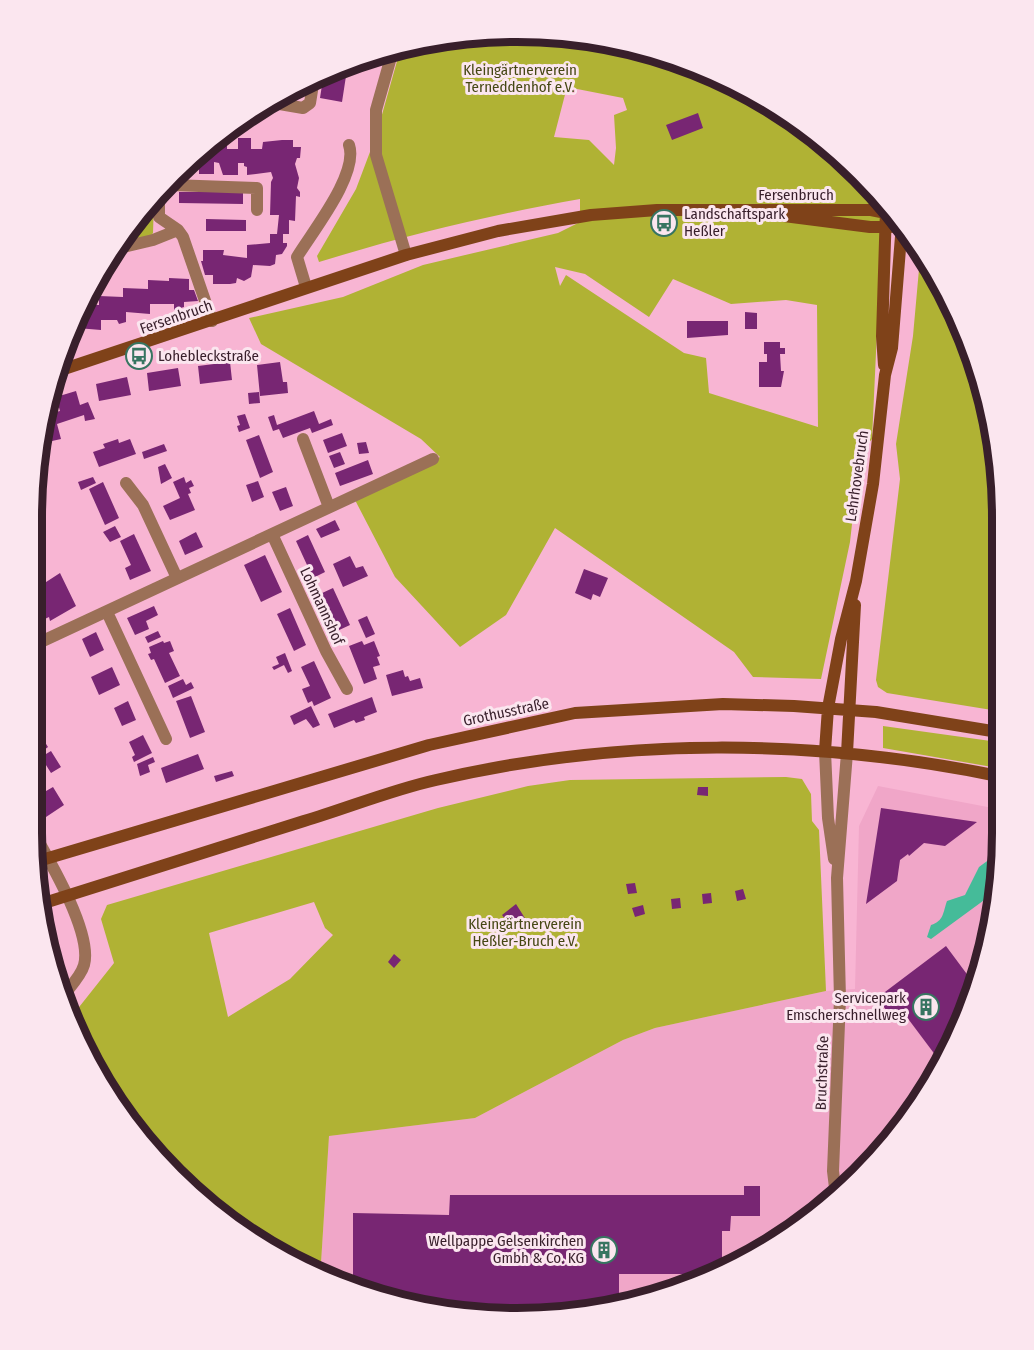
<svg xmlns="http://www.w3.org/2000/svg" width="1034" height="1350" font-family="'Fira Sans Condensed',sans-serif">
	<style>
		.built { fill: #f0a6c8 }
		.green { fill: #b0b234; fill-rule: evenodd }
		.water { fill: #45bb99 }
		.building { fill: #782673 }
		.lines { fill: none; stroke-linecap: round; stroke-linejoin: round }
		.street { stroke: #9b7057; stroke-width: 12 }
		.secondary { stroke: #7f4219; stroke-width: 12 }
		.labels { text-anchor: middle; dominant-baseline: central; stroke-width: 6; stroke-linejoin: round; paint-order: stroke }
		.park-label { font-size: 15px; fill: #464714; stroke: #fbe6ef }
		.street-label { font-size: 15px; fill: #381f2b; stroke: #fbe6ef }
		.poi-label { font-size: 15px; fill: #381f2b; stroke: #fbe6ef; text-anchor: start }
		.rim { fill: none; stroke: #381f2b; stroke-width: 8 }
	</style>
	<rect width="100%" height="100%" fill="#f8b5d3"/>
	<path class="built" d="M878,786L998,809V897L966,1018L921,1102L860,1177L786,1237L673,1293L517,1318L392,1302L298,1263H321L329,1136L475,1118L623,1040L655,1028L826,991L855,989L859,826Z"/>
	<path class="green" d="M517,32C549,35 582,34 613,41C716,64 816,120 883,201L872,439L860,453L850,542L821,679L753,677L734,652L555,528L506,615L460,647L395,577L355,500L440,457L421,439L261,344L249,318L343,297L423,265L558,233L580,222V199C490,215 407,235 319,262L317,256L356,189L376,136L401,47L423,41ZM567,87L623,98L627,110L614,115L616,148L614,165L589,140L554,137ZM555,267L585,274L649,317L673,279L731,304L786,300L817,305L818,427L709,393L706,358L684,353L566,275L560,286Z
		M154,201L153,233L149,238L117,245L132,222Z
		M921,247L977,361L998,454V711L887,693L878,687L876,680L900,479L896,444L913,336Z
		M883,726L998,742V768L883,748Z
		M786,777L802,779L811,794L812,821L819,830L826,991L655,1028L623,1040L475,1118L329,1136L321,1263H298L275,1254L174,1177L97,1076L72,1016L114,963L101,919L107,905L438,808L528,786L570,780ZM314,902L325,928L333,935L290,979L228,1017L209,933Z"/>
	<path class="water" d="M998,853V875L988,885L987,898L931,939L927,937L931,925C944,921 943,912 947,901L965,895L979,867Z"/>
	<path class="building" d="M348,63L342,102L320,98L324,72Z
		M305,83L302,98L282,95L294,89Z
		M698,113L703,128L672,140L666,125Z
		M221,138H227V149H238V138H251V149H262L263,142L282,140H293V147H301L300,158H297L295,164L299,178L297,188L300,192V197L296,196L295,221L289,220V234H283V243H287V246L282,254L276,255L275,264L270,266L253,265L251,277L244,281L237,278L236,283L230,284H213V275H205L201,261H203V250H224L223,255L247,258V245L270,243V234H277L279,215H270L271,182L273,178L271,172L247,175V167L244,166V163H238V175H223L219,163L214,162V174H199V166H195V162L210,148L214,149V144Z
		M179,192H243V204L179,203Z
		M206,219L246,220V231H206Z
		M169,278L189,279V290H194L198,301L184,302V307L174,310V304H150V314L126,312V322L119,324L117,320H101V330L77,328V338L69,337L81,304L99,305V296L123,297V288L148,289V280L169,281Z
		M745,312L757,313V329H745Z
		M687,321H728V335L687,338Z
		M764,342H780V348H785V354H780L781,371H784L781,387H759V362H767V354H764Z
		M230,362L232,380L200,384L198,366Z
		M280,362L283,382H287L288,393L260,396L257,365Z
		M178,368L181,386L149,391L147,373Z
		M127,377L131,395L99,401L96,384Z
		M76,391L80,405L88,402L95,419L85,421L84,415L57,424L61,439L52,441L44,415L60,411L56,397Z
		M259,392L260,403L249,404L248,393Z
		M314,411L319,424L331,419L333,425L312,433L310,428L283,438L279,429L273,431L268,417L274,415L277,425Z
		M245,414L250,428L239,432L237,426L240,425L237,416Z
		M342,433L347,446L328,453L323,440Z
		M259,435L273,472L260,478L246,440Z
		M118,439L119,443L130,439L136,454L99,467L93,452L105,448L103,444Z
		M366,442L369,453L359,454L357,443Z
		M164,444L167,451L144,459L142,452Z
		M340,452L345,464L334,468L329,456Z
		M368,460L373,474L340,486L335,473Z
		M165,464L172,478L161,484L158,467Z
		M93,477L96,483L81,490L78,482Z
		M184,477L186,483L191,480L194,486L189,488L191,493L188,494L195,510L170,520L163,506L180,498L173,482Z
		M258,481L264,497L252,502L246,485Z
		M103,482L119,518L105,525L89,489Z
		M286,487L293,506L280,511L272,492Z
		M335,520L340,530L321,538L316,529Z
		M115,526L121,537L110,542L103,532Z
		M196,532L203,547L185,555L179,541Z
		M134,534L151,571L130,580L125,568L131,565L120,541Z
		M308,535L325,572L313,578L296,541Z
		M265,555L282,592L261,602L244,565Z
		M350,556L356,568L363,566L368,576L343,587L333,564Z
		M584,569L608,578L600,597L593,594L591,600L575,593Z
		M60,573L76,606L50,621L49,617L32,625L33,593L45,588L43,584Z
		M333,588L350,625L337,631L320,594Z
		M154,606L158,615L146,621L149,629L135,635L127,618Z
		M290,608L306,645L294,651L277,614Z
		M367,616L375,634L366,638L358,620Z
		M158,631L161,637L148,643L145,637Z
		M96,632L104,650L90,657L82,639Z
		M163,641L164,643L170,641L174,651L169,653L180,676L165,683L154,659L151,660L148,654L151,653L149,647Z
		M362,641L364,645L374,641L380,656L377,657L380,665L373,667L377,679L364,684L349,646Z
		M285,653L292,671L288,673L284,665L274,670L272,667L279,664L276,657Z
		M314,661L331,698L314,706L312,701L308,703L302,689L310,686L301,667Z
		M34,665L43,684L32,689V666Z
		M112,667L120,685L99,695L91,677Z
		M403,670L405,677L408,676L410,681L420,678L423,688L392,696L386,675Z
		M183,679L186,685L191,682L194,688L173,698L168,686Z
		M191,696L205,732L190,738L176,701Z
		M372,697L377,712L364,717L365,720L356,723L354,720L334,728L328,714Z
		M128,701L136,720L122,726L114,708Z
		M311,706L320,725L313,728L306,719L294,725L290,716Z
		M36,728L48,747L32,759V731Z
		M143,735L152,753L134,762L132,757L135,755L129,742Z
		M51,751L61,767L51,773L41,757Z
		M198,754L204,769L166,783L161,768Z
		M153,757L155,762L148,765L150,772L140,776L137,764Z
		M232,771L234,776L216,782L214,776Z
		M53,787L64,805L46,817L34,798Z
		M698,787H708V796L697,795Z
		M881,808L977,822L945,846L924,843L909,856L908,854L900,860L897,881L866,904Z
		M635,883L637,893L628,894L626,884Z
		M743,889L746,899L737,901L735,891Z
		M711,893L712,903L703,904L702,894Z
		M680,898L681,908L672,909L671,899Z
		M516,904L528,923L515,932L502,915Z
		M643,905L645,914L635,917L632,908Z
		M946,946L975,985L966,1018L942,1064L906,1016L896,1023L877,998Z
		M394,954L401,960L394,968L388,962Z
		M744,1186H760V1216H731L730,1231H722V1269L712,1274H619V1302L517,1318L392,1302L353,1286V1213L449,1215L450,1195H744Z"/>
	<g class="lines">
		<path class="street" d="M393,50L376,110V155L406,255
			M268,102L303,108L310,103L314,78
			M171,185L257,188V210
			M159,196V217L178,230L183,237L212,321
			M115,249L153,240L178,230
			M306,287L297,257C312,232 359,174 349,145
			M303,439L329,507
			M126,483L143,505L177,578
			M272,534L326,651L347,689
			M107,612L166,739
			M32,646L433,459
			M825,751L828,818L834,859
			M32,830C48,858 93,933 84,965C81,976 70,987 63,996
			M836,1196L833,1171L840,999L837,878L847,753"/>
		<path class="secondary" d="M784,216L870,227H891
			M884,365L882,336L886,209
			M55,372L406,255L498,231L591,215L657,210H871L886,213L902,226
			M825,751L828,708L841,639L856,581L873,484L885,375L892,348L902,224
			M847,753L855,605
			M35,862L429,745L575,713L723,704L794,706L876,712L998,732
			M41,904C129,876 216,849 304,821C348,808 391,790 436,780C620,737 813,738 998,776"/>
	</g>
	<defs>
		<symbol id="bus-ring" viewBox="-11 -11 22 22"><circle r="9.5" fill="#fbe6ef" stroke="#377561" stroke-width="1.5"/><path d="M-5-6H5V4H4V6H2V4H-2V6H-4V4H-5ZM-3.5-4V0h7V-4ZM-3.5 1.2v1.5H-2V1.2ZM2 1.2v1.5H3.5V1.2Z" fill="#377561"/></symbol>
		<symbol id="building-ring" viewBox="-11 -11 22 22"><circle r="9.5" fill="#fbe6ef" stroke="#377561" stroke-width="1.5"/><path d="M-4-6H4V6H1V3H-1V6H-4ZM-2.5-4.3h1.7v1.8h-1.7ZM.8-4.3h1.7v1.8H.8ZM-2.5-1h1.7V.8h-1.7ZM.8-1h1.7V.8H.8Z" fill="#377561"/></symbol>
	</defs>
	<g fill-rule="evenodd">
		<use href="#bus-ring" x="649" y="208" width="30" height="30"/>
		<use href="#bus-ring" x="124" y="341" width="30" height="30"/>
		<use href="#building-ring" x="911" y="992" width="30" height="30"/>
		<use href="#building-ring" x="589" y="1235" width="30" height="30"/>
	</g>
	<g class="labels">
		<g class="park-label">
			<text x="520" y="70">Kleingärtnerverein<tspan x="520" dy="17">Terneddenhof e.V.</tspan></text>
			<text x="525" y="924">Kleingärtnerverein<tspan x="525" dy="17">Heßler-Bruch e.V.</tspan></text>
		</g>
		<g class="street-label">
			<text x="796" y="195">Fersenbruch</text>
			<text transform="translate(176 317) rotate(-19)">Fersenbruch</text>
			<text transform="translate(857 476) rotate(-82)">Lehrhovebruch</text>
			<text transform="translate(322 606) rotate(65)">Lohmannshof</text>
			<text transform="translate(506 712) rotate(-12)">Grothusstraße</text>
			<text transform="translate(822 1073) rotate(-88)">Bruchstraße</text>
		</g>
		<g class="poi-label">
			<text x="684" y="214">Landschaftspark<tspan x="684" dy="17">Heßler</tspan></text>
			<text x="158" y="356">Lohebleckstraße</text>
			<text x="906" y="998" text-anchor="end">Servicepark<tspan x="906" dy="17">Emscherschnellweg</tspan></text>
			<text x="584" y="1241" text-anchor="end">Wellpappe Gelsenkirchen<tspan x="584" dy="17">Gmbh &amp; Co. KG</tspan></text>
		</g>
	</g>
	<path d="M0 0H1034V1350H0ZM517 42H517A475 475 0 0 1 992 517V833A475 475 0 0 1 517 1308H517A475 475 0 0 1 42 833V517A475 475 0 0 1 517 42Z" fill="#fbe6ef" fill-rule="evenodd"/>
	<path class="rim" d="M517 42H517A475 475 0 0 1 992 517V833A475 475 0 0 1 517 1308H517A475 475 0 0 1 42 833V517A475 475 0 0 1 517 42Z"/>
</svg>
